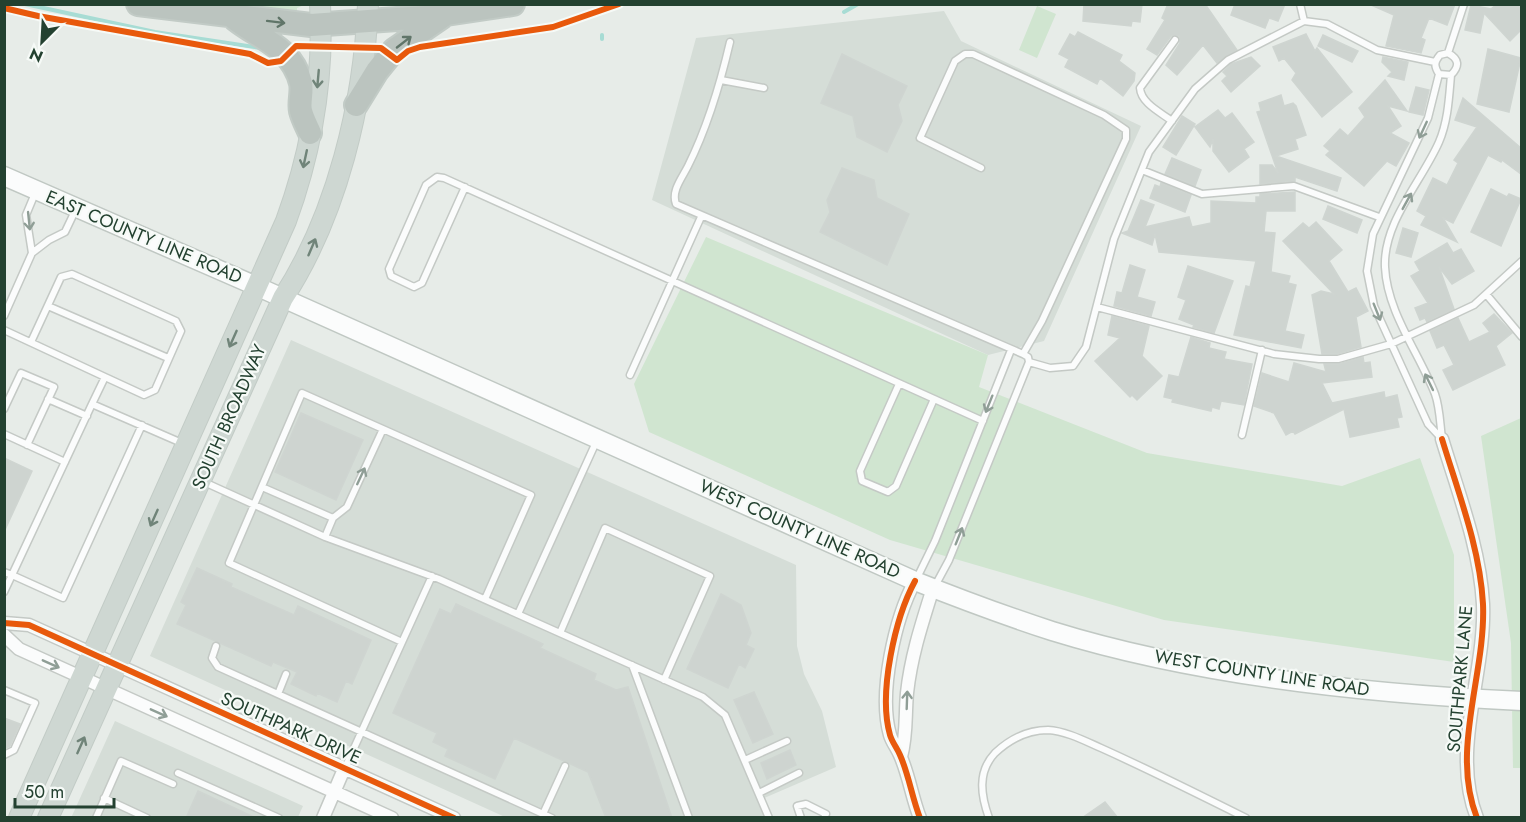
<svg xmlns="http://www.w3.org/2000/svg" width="1526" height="822" font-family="Jost,sans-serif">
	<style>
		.built { fill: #d5ddd7 }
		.green { fill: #d0e5d0 }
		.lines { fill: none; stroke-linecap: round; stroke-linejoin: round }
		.stream { stroke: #a7dcd4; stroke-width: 4 }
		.building { fill: #ced4d0; stroke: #cfd5d1; stroke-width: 1.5 }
		.service-casing { stroke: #c4c9c5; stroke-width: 9 }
		.minor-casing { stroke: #c4c9c5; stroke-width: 15 }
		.secondary-casing { stroke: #c0c8c3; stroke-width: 21 }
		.primary-casing { stroke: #c2cbc6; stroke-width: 22 }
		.motorway-casing { stroke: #c2cbc6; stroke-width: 26 }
		.service { stroke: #fbfcfc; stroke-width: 6 }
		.minor { stroke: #fbfcfc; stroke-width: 12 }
		.secondary { stroke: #fbfcfc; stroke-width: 18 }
		.primary { stroke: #ced7d2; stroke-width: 20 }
		.motorway { stroke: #bbc4bf; stroke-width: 22 }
		.cycleway-casing { stroke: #f6faf7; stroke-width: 10 }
		.cycleway { stroke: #e8590c; stroke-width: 6 }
		.oneway { stroke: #607569 }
		.oneway2 { stroke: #708479 }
		.oneway3 { stroke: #8f9e96 }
		.labels { text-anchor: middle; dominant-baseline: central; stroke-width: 4.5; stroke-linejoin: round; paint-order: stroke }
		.street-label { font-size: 18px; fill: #234130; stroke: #f6faf7 }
	</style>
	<rect width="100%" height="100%" fill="#e7ece8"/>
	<path class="built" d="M944,11L961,41L1141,126L1044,341L988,355L652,200L696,38Z
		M291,340L796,565L797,646L804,674L822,711L836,767L762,799L769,817H505L150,656Z
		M115,721L303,806L298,817L71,818Z"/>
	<path class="green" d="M236,5H304L297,8V12Z
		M1037,6L1056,14L1037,58L1019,50Z
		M706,237L988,355L979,387L1147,453L1342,486L1420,458L1454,555V662L1164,620L890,540L649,432L634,384Z
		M1521,418V768H1513L1511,643L1481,436Z"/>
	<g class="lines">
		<path class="stream" d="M25,4L155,32L261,48
			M844,12L858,4
			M602,35V39"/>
	</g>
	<path class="building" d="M1084,4H1142L1140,22L1132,21L1131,26L1083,21Z
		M1168,4H1205L1237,50L1217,63L1203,45L1177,75L1166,65L1180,43L1179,36H1171L1157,55L1147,49L1165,20L1162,18Z
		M1235,4H1285L1278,21L1269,18L1265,28L1231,15Z
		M1369,4H1455L1447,25L1429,18L1421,38L1425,40L1421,53L1386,46L1394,15Z
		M1497,4H1521V30L1510,41L1484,13L1480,33L1465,30L1471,5L1491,9Z
		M1078,32L1122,55L1119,61L1135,73L1134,81L1123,96L1100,78L1097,84L1065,67L1069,59L1059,54L1070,34L1075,37Z
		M1306,34L1315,51L1317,48L1352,92L1322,117L1292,80L1296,73L1284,58L1279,61L1273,47Z
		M1323,35L1358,51L1352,62L1318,46Z
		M1488,49L1521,58L1509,112L1477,104Z
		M842,54L907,86L898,105L902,121L887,152L857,137L853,116L821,103Z
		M1251,57L1260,66L1231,92L1222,81L1227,76L1223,72L1231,64Z
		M1383,57L1408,62L1404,80L1388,76L1392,72L1382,62Z
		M1385,80L1407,111L1388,106L1401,126L1390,133L1409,143L1396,166L1387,161L1364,186L1326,155L1330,151L1324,146L1340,129L1348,136L1365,117L1359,108Z
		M1416,87L1429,90L1423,115L1409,112Z
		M1281,95L1284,106L1293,103L1296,106L1306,135L1295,139L1298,149L1276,156L1341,178L1337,191L1295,177V181L1260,184V165H1272L1278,173L1257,112L1261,111L1259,103Z
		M1463,98L1521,148V174L1502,160L1501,162L1488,155L1453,223L1443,218L1457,242L1421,225L1426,216L1417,211L1433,178L1447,185L1458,163L1454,160L1477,127L1455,120Z
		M1218,110L1225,118L1232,113L1254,142L1244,149L1249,157L1229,172L1213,151V139L1210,147L1195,127Z
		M1182,116L1195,124L1176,155L1163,147Z
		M1172,158L1201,170L1195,186L1165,174Z
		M842,168L874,180L877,198L909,214L887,265L820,232L830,212L827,200Z
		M1161,183L1191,195L1185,212L1150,198L1155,185L1160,187Z
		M1491,189L1507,197L1509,194L1521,199L1501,246L1471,232Z
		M1295,192V211H1266L1264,232L1275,233L1271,272L1290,276L1288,283L1296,285L1285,331L1304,335L1301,348L1234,335L1246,286L1250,287L1256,261L1159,252L1155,234L1152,245L1122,233L1128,231L1141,200L1154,205L1145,227L1189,217L1192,227L1211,223V201L1256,203V197H1260V194Z
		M1328,206L1362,220L1357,233L1323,219Z
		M1316,222L1342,250L1329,261L1348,292L1356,288L1368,311L1356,317L1361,347L1337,354H1322L1312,295L1321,291L1334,294L1283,241L1303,223L1309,228Z
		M1403,228L1418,233L1411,257L1396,253Z
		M1447,243L1453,253L1461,249L1474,271L1452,284L1439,267L1454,309L1427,322L1425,318L1420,320L1415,308L1428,303L1411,276L1420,271L1415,262Z
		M1130,265L1145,270L1137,297L1155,302L1151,316L1114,306L1117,292L1122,293Z
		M1188,266L1233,281L1214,333L1193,327L1194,325L1179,319L1186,300L1178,297Z
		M1494,314L1512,333L1496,346L1505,365L1453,390L1443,370L1454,365L1444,345L1437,348L1430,331L1458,318L1469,342L1490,332L1483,323Z
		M1112,316L1149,326L1142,356L1162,376L1137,400L1132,395L1130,397L1095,361L1120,338L1108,335Z
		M1191,337L1210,343L1209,348L1226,352L1224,359L1252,364L1244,405L1221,401L1219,409L1212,407L1211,411L1172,402L1173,399L1164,397L1169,375L1179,377Z
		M1363,357L1364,363L1370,362L1372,377L1322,383L1332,403L1384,392L1385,398L1397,395L1402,417L1397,418L1399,427L1350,437L1344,409L1295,434L1293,431L1286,435L1274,413L1254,406L1262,373L1289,382L1294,363L1326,372L1324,364H1339Z
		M301,413L363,440L336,500L275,472Z
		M4,458L32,471L4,532Z
		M197,568L232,584L231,587L294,615L298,606L371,640L352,684L346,681L337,702L317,693L316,696L291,684L297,672L273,662L271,666L177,624L186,605L181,602Z
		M721,594L741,605L751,633L746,645L754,649L745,668L739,664L728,688L687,669Z
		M456,604L543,644L540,648L596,674L594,680L616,690L628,687L672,818H606L588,772L514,738L495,779L445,756L448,749L433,742L437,733L393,713L440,609L451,614Z
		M754,692L773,734L753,743L734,700Z
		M4,718L20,724L10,746L4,749Z
		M790,750L796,765L767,779L761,763Z
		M198,791L256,818H186Z
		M1105,802L1118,818H1082Z"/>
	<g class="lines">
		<defs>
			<path id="service" d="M1300,4L1304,21
				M730,42C720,85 708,126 688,166C682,178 671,191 676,204L1023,354L1028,357L1029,362L1050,368L1073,366L1086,347L1114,239L1149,152L1195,89L1228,60L1304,21L1327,24L1377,50L1435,62
				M1448,53L1464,4
				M1439,74L1428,118L1373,234L1367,271L1374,306L1428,424L1442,439
				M721,80L764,88
				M1172,121C1160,112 1141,103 1140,88L1175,40
				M981,168L920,138L955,61L965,54H973L1104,115L1126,130V139L1042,321L1023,354
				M1142,170L1202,194L1294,186L1379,217
				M465,187L422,283L414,287L391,276L389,269L426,185L437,177L444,178L983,421
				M32,253L49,240L65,232L76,209
				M1486,294L1522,337
				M48,306L168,358
				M1097,307L1274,354L1319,359H1338L1391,344L1474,305L1522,261
				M4,316L32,253L26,215L36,191
				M4,330L105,377L92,404
				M31,342L61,277L72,274L176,321L181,331L155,390L144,395L105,377
				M630,375L701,217
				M899,384L860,471L862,481L888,492L896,486L934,399
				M48,399L87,416
				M4,409L21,373L54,387L27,445
				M142,425L63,598L12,575L92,404L184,444
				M4,434L65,462
				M1242,435L1262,350
				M1442,439C1440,423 1440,408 1435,394C1419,353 1387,312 1385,267C1383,222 1422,181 1439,142C1448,121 1449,98 1451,75C1460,66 1459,59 1448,53L1440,55C1434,62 1434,66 1439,74L1451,75
				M204,482L325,537L439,579L703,697L725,715L769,818
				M262,487L333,518L325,537
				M333,518L347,507L383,429
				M4,572L12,575L4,592
				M916,580L935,541L1011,350
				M935,586L949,560L1029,362
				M518,614L597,440
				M560,633L605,528L710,576L664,680
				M402,642L229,563L302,393L531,495L485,599
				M216,646L212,658L218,667L552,818
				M632,665L689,818
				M4,690L35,703L14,750L4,755
				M278,694L286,674
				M745,760L787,741
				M345,768L432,576
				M178,773L279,818
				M759,793L799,773
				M104,798L147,818
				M543,814L565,766
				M96,818L121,761L173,784
				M801,818L797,806L806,804L826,814L824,818
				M989,818C981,796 977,772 995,753C1010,739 1027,730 1048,730C1066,731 1085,741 1101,748C1150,770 1198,794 1246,818"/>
			<path id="minor" d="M1442,439C1458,492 1480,548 1483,604C1486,674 1450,750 1477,818
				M915,581C895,618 878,693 890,735C892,742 897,748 900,755C909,775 912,798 920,818
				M4,623L29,625L454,818
				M4,635L19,649L392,818
				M901,757C907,735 905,715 907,693C911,656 922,623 933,588
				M323,818L344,769"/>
			<path id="secondary" d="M4,176L256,286L915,581C960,599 1006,616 1052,631C1197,676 1369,694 1522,701"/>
			<path id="primary" d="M19,818L286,221C311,153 324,78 320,4
				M48,818L283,298C337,215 364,103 368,4"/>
			<path id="motorway" d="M138,4L311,25L426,17L513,4
				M235,19C260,39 292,47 301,83C303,92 299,102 301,111C303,119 307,126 310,133
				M356,105L377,71L394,50L442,17"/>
		</defs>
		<use href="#service" class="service-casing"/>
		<use href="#minor" class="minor-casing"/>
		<use href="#secondary" class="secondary-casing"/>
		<use href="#primary" class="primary-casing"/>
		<use href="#motorway" class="motorway-casing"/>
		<use href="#service" class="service"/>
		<use href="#minor" class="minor"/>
		<use href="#secondary" class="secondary"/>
		<use href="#primary" class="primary"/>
		<use href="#motorway" class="motorway"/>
		<defs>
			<path id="cycleway" d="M4,8L38,16L250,54L268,63L281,61L296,46L381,48L397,60L408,51L420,47L553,27L619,4
				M1442,439C1458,492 1480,548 1483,604C1486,674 1450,750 1477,818
				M915,581C895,618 878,693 890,735C892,742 897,748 900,755C909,775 912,798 920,818
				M4,623L29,625L454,818"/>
		</defs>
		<use href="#cycleway" class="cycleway-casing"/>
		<use href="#cycleway" class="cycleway"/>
	</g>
	<defs><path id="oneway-shaft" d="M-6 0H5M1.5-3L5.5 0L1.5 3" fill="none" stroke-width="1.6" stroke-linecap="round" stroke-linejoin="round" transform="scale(1.5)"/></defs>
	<g class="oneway">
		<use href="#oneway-shaft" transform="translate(276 22) rotate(7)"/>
		<use href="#oneway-shaft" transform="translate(404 42) rotate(-38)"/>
	</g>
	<g class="oneway2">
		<use href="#oneway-shaft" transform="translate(318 79) rotate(95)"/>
		<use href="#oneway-shaft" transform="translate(305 159) rotate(102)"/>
		<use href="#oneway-shaft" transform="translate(312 247) rotate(-67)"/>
		<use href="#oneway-shaft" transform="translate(233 339) rotate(114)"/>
		<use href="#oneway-shaft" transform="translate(154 518) rotate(114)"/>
		<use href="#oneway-shaft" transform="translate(81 745) rotate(-66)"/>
	</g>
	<g class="oneway3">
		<use href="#oneway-shaft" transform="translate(1423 130) rotate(115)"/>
		<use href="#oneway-shaft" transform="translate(1407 201) rotate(-61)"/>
		<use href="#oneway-shaft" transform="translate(29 221) rotate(84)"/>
		<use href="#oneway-shaft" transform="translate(1377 312) rotate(68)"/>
		<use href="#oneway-shaft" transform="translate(1429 382) rotate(-116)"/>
		<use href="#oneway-shaft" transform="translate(989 404) rotate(112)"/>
		<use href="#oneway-shaft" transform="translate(361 476) rotate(-65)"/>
		<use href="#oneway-shaft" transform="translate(959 536) rotate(-68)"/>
		<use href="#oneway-shaft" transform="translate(51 664) rotate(24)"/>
		<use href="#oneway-shaft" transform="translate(907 700) rotate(-88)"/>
		<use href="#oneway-shaft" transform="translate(159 713) rotate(24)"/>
	</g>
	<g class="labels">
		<g class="street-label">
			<text transform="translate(144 237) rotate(23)">EAST COUNTY LINE ROAD</text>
			<text transform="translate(229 417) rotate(-66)">SOUTH BROADWAY</text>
			<text transform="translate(800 529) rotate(24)">WEST COUNTY LINE ROAD</text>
			<text transform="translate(1262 673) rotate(9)">WEST COUNTY LINE ROAD</text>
			<text transform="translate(1460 679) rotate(-85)">SOUTHPARK LANE</text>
			<text transform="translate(291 728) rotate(24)">SOUTHPARK DRIVE</text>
		</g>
	</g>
	<rect width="1526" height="822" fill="none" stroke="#234130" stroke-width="12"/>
	<g transform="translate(42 42) rotate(204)" stroke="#f6faf7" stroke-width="4.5" paint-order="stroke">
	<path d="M0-4.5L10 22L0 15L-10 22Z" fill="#234130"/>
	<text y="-9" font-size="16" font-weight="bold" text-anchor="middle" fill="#234130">N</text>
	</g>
	<path d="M15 798v9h99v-9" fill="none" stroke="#234130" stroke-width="3"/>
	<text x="24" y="798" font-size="18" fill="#234130" stroke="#f6faf7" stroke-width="4.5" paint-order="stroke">50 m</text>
</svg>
